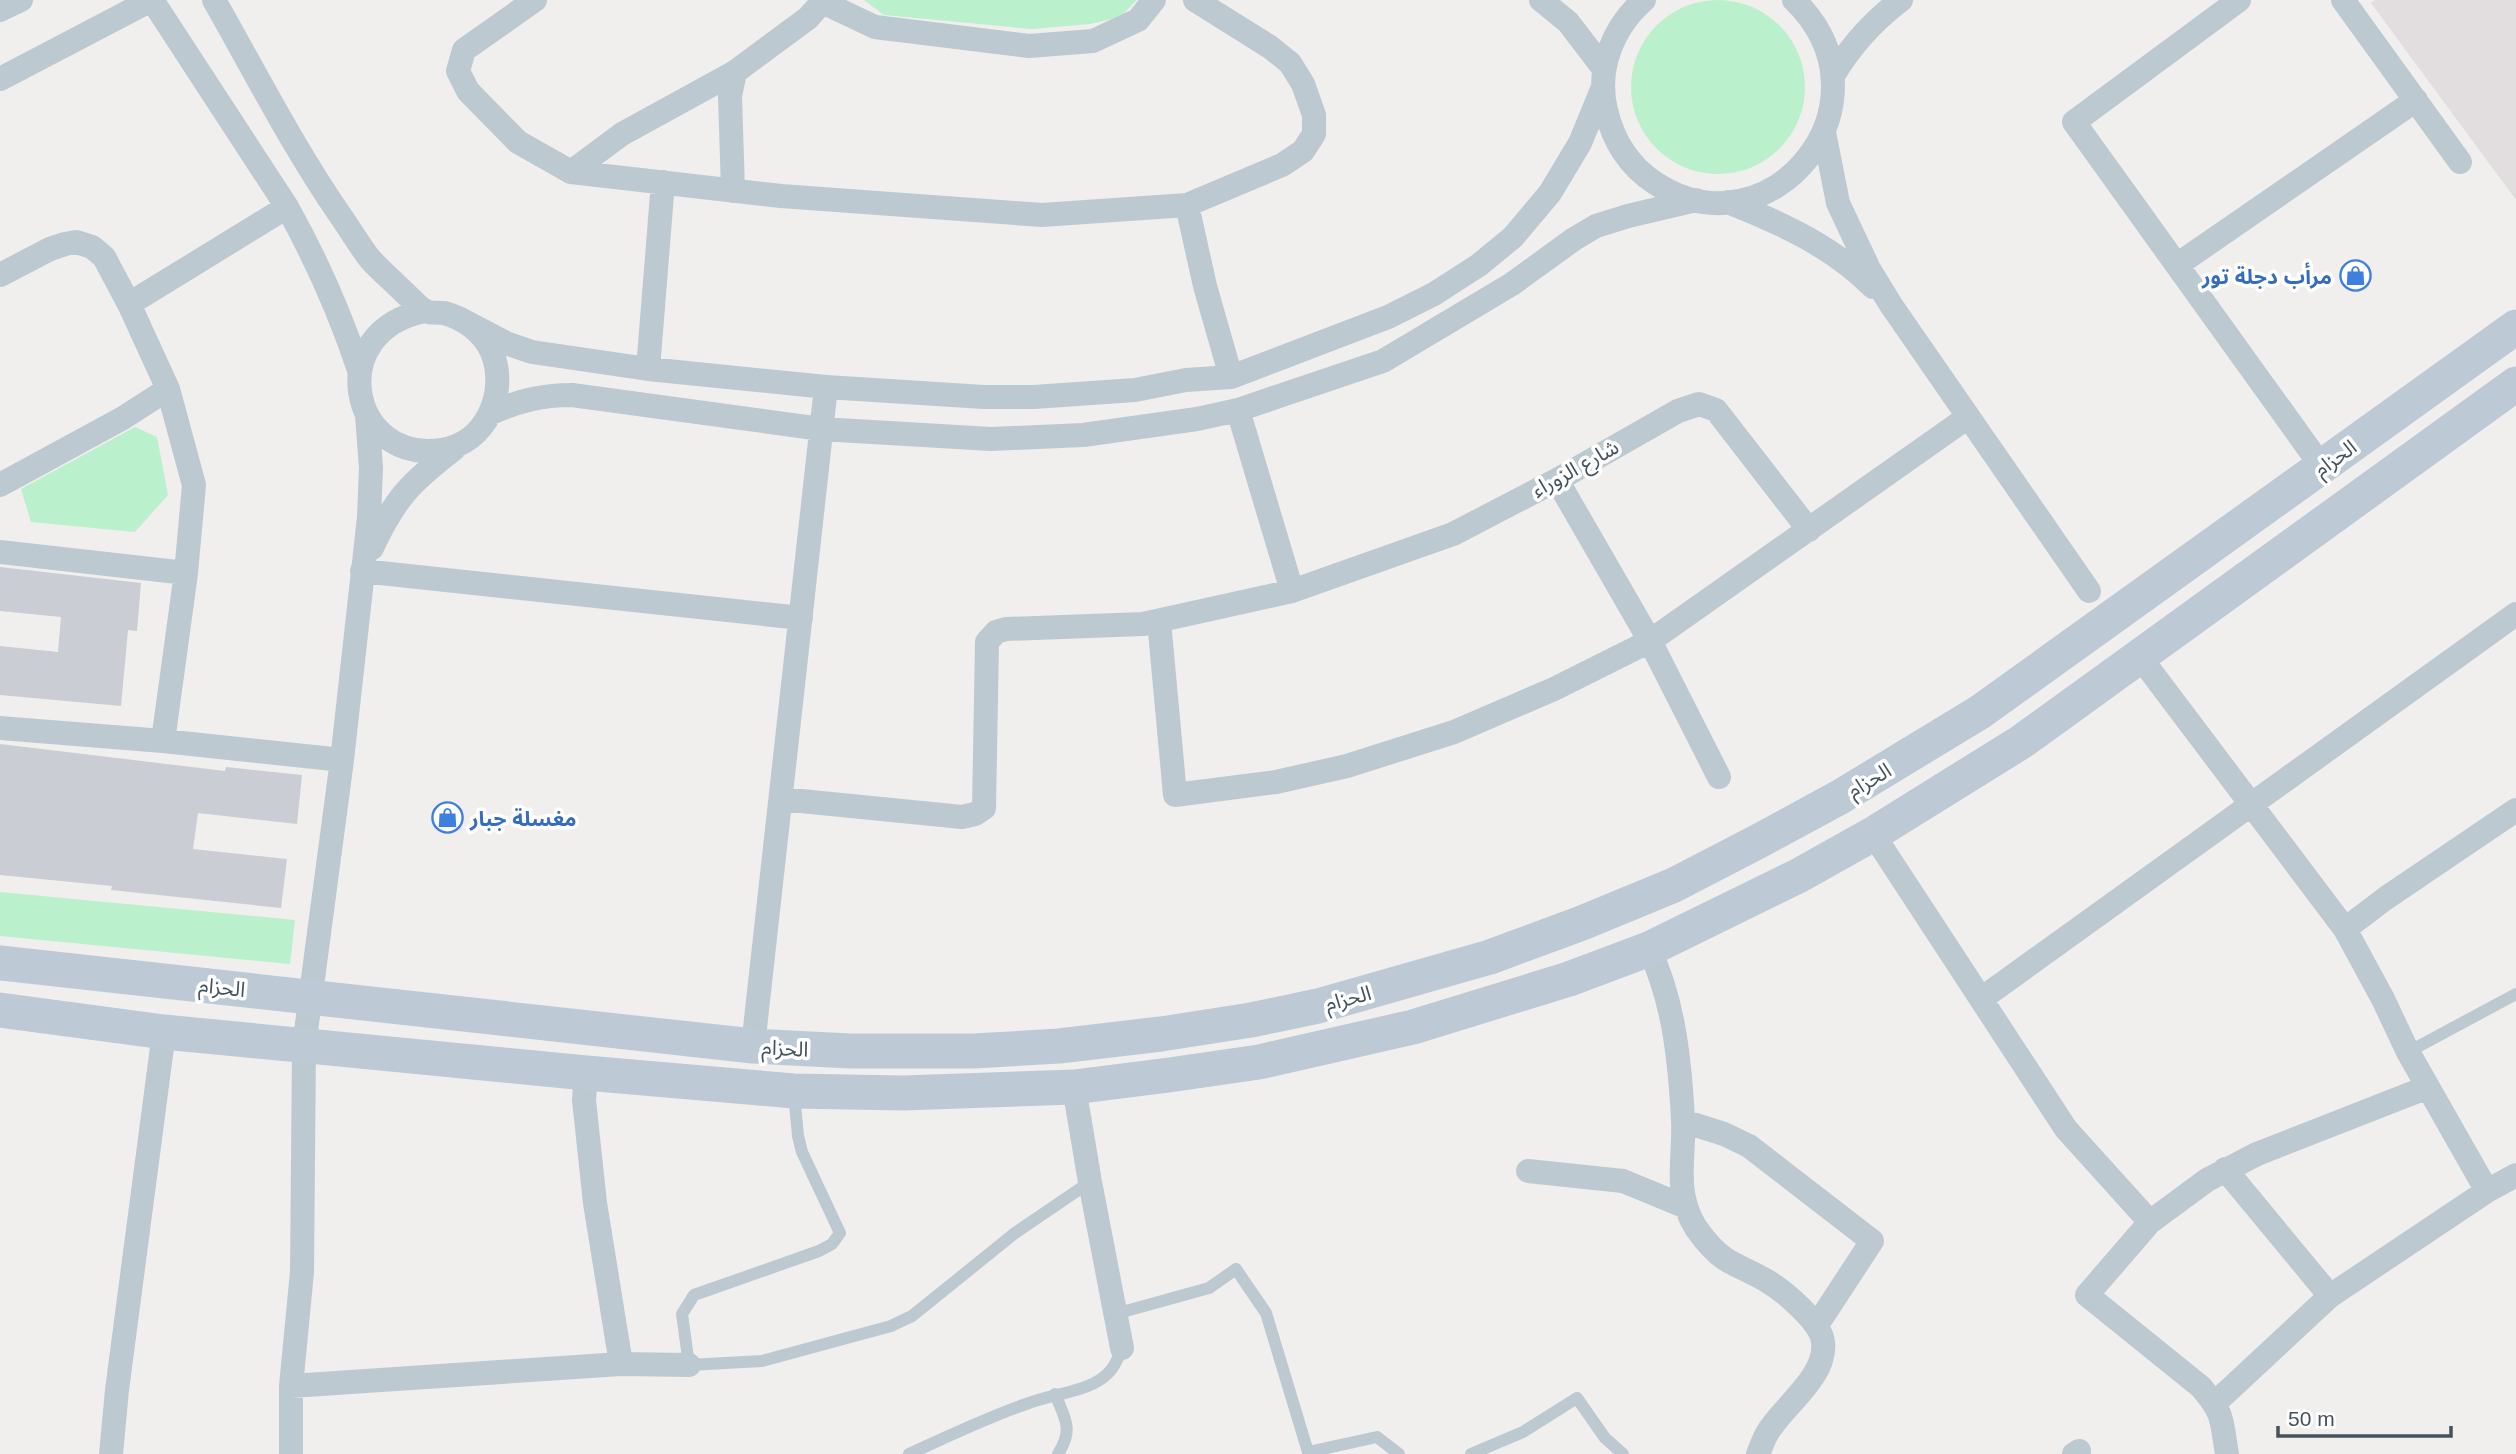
<svg xmlns="http://www.w3.org/2000/svg" width="2516" height="1454" font-family="Arial,'Noto Sans Arabic',sans-serif">
	<style>
		.education { fill: #e2dee0 }
		.green { fill: #baf0cc }
		.building { fill: #cacdd3 }
		.lines { fill: none; stroke-linecap: round; stroke-linejoin: round }
		.lane { stroke: #bdc9d1; stroke-width: 12 }
		.street { stroke: #bdc9d1; stroke-width: 24 }
		.secondary { stroke: #bdcad6; stroke-width: 35 }
		.labels { text-anchor: middle; dominant-baseline: central; stroke-width: 7; stroke-linejoin: round; paint-order: stroke }
		.shop-label { font-size: 21px; font-weight: bold; fill: #366cbe; stroke: #fff; text-anchor: end }
		.street-label { font-size: 21px; fill: #45525c; stroke: #fff }
	</style>
	<rect width="100%" height="100%" fill="#f1eeee"/>
	<path class="education" d="M2375,0H2516V200L2371,3Z"/>
	<path class="green" d="M1631 87a87 87 0 1 1 174 0a87 87 0 1 1-174 0Z
		M864,0H1137L1120,17L1090,24L1032,29L884,15Z
		M135,427L157,437L168,495L135,532L31,522L21,489Z
		M0,892L295,920L290,964L0,936Z"/>
	<path class="building" d="M0,567L141,583L137,631L128,630L121,706L0,695V646L58,652L61,617L0,611Z
		M0,744L225,771L226,767L302,775L297,824L198,813L193,849L287,859L281,908L111,890L112,886L0,875Z"/>
	<g class="lines">
		<path class="lane" d="M2408,1052L2516,994
			M794,1093L798,1136L802,1152L840,1233L832,1244L819,1251L694,1295L682,1314L689,1365L762,1361L891,1326L912,1316L1015,1233L1090,1182
			M1115,1314L1209,1288L1236,1269L1266,1313L1308,1452L1377,1437L1399,1454
			M1055,1394C1065,1419 1074,1429 1058,1454
			M909,1454C949,1436 988,1417 1029,1403C1050,1395 1085,1391 1101,1379C1113,1371 1117,1361 1122,1348
			M1471,1454L1523,1432L1577,1398L1605,1438L1623,1454"/>
		<path class="street" d="M152,0L287,207C316,259 340,313 359,370
			M214,0C255,72 293,147 340,215C350,229 359,245 370,259C382,272 396,284 408,296C413,300 418,307 424,310C429,314 438,312 444,313C464,318 484,333 492,352C508,392 487,443 441,450C349,463 323,331 425,311
			M535,0L464,50L458,71L468,91L518,142L571,172L781,196L1042,215L1187,205L1282,165L1303,151L1314,134V115L1303,84L1290,63L1270,47L1195,0
			M1541,0L1568,22L1604,69
			M1644,0C1613,27 1596,69 1606,110C1613,140 1629,166 1655,183C1771,259 1899,102 1794,0
			M2239,0L2074,122L2322,467
			M2343,0L2460,162
			M822,2L875,27L1029,46L1093,41L1138,20L1154,0
			M0,10L21,0
			M1833,76C1851,45 1872,22 1901,0
			M0,79L151,0
			M1824,132L1838,203L1869,269L1891,305L2089,591
			M571,172L622,134L735,72
			M733,191L730,96L735,72L808,18L824,0
			M1728,202C1781,223 1832,246 1873,287
			M1187,205L1205,286L1231,377
			M2177,265L2416,100
			M0,275L50,249L65,244L76,242L92,247L104,257L129,304L168,389L194,485L186,573L163,741
			M129,304L287,207
			M460,319L506,343L532,352L648,369L826,387L984,397H1034L1135,390L1186,380L1231,377L1388,317L1434,294L1479,265L1513,237L1550,193L1580,143L1603,87
			M648,369L663,182
			M1238,410L1292,591
			M491,413C518,401 542,395 572,395L821,429L991,439L1083,435L1197,419L1238,410L1383,361L1512,284L1574,239L1596,226L1628,216L1696,200
			M1557,480L1650,641L1719,777
			M0,485L123,418L168,389
			M372,548C395,498 411,482 454,449
			M0,552L186,573
			M362,571L801,618
			M1159,621L1175,795L1276,782L1347,766L1454,732L1554,689L1650,641L1968,417
			M2140,657L2345,929L2383,999L2408,1052L2487,1191
			M0,728L163,741L342,760
			M781,799L962,817L975,814L984,808L987,642L996,632L1006,629L1143,624L1292,591L1453,534L1557,480L1678,411L1699,404L1716,410L1809,530
			M1873,834L2066,1129L2150,1222
			M2345,929L2386,898L2516,810
			M1649,949C1674,1001 1680,1062 1683,1120C1685,1159 1673,1191 1696,1228C1703,1238 1715,1252 1725,1259C1738,1267 1754,1273 1767,1281C1784,1291 1821,1322 1823,1342C1827,1374 1789,1402 1772,1426C1765,1434 1762,1445 1758,1454
			M1981,999L2516,614
			M753,1046L826,387
			M586,1073L584,1100L595,1203L621,1364
			M1074,1087L1090,1182L1122,1348
			M1683,1121L1724,1134L1749,1146L1872,1241L1817,1325
			M2225,1169L2330,1296
			M1528,1171L1623,1181L1686,1207
			M291,1386L621,1364L689,1365
			M2215,1403L2330,1296L2487,1191L2516,1175
			M111,1454L117,1390L164,1032
			M291,1454V1386L302,1272L304,1046L342,760L369,517L371,468L367,415
			M2074,1454L2079,1451
			M2227,1454C2221,1420 2225,1415 2201,1387L2087,1295L2150,1222L2207,1180L2257,1154L2428,1087"/>
		<path class="secondary" d="M0,963L753,1046L850,1051H974L1059,1046L1161,1034L1251,1020L1318,1006L1490,957L1582,923L1674,885L1757,842L1840,797L1980,712L2516,327
			M0,1010L164,1032L586,1073L794,1091L903,1093L1074,1087L1169,1075L1259,1062L1413,1027L1569,979L1649,949L1798,876L1873,834L2021,742L2516,384"/>
	</g>
	<defs>
		<symbol id="shop-ring" viewBox="-11 -11 22 22"><circle r="9.5" fill="#fff" stroke="#3f7fe0" stroke-width="1.5"/><path d="M-5-2.5h2.3a2.7 3.5 0 0 1 5.4 0H5L5.5 6h-11ZM-1.5-2.5h3a1.5 2.3 0 0 0-3 0Z" fill="#3f7fe0"/></symbol>
	</defs>
	<g fill-rule="evenodd">
		<use href="#shop-ring" x="2338" y="258" width="35" height="35"/>
		<use href="#shop-ring" x="430" y="800" width="35" height="35"/>
	</g>
	<g class="labels">
		<g class="shop-label">
			<text x="2332" y="276">مرأب دجلة تور</text>
			<text x="470" y="818" text-anchor="start">مغسلة جبار</text>
		</g>
		<g class="street-label">
			<text transform="translate(2335 458) rotate(-36)">الحزام</text>
			<text transform="translate(1575 468) rotate(-29)">شارع الزوراء</text>
			<text transform="translate(1869 780) rotate(-31)">الحزام</text>
			<text transform="translate(222 987) rotate(6)">الحزام</text>
			<text transform="translate(1348 998) rotate(-15)">الحزام</text>
			<text transform="translate(785 1048) rotate(3)">الحزام</text>
		</g>
	</g>
	<path d="M2278 1426v10h173v-10" fill="none" stroke="#45525c" stroke-width="3.5"/>
	<text x="2288" y="1426" font-size="21" fill="#45525c" stroke="#ffffff" stroke-width="5" paint-order="stroke">50 m</text>
</svg>
